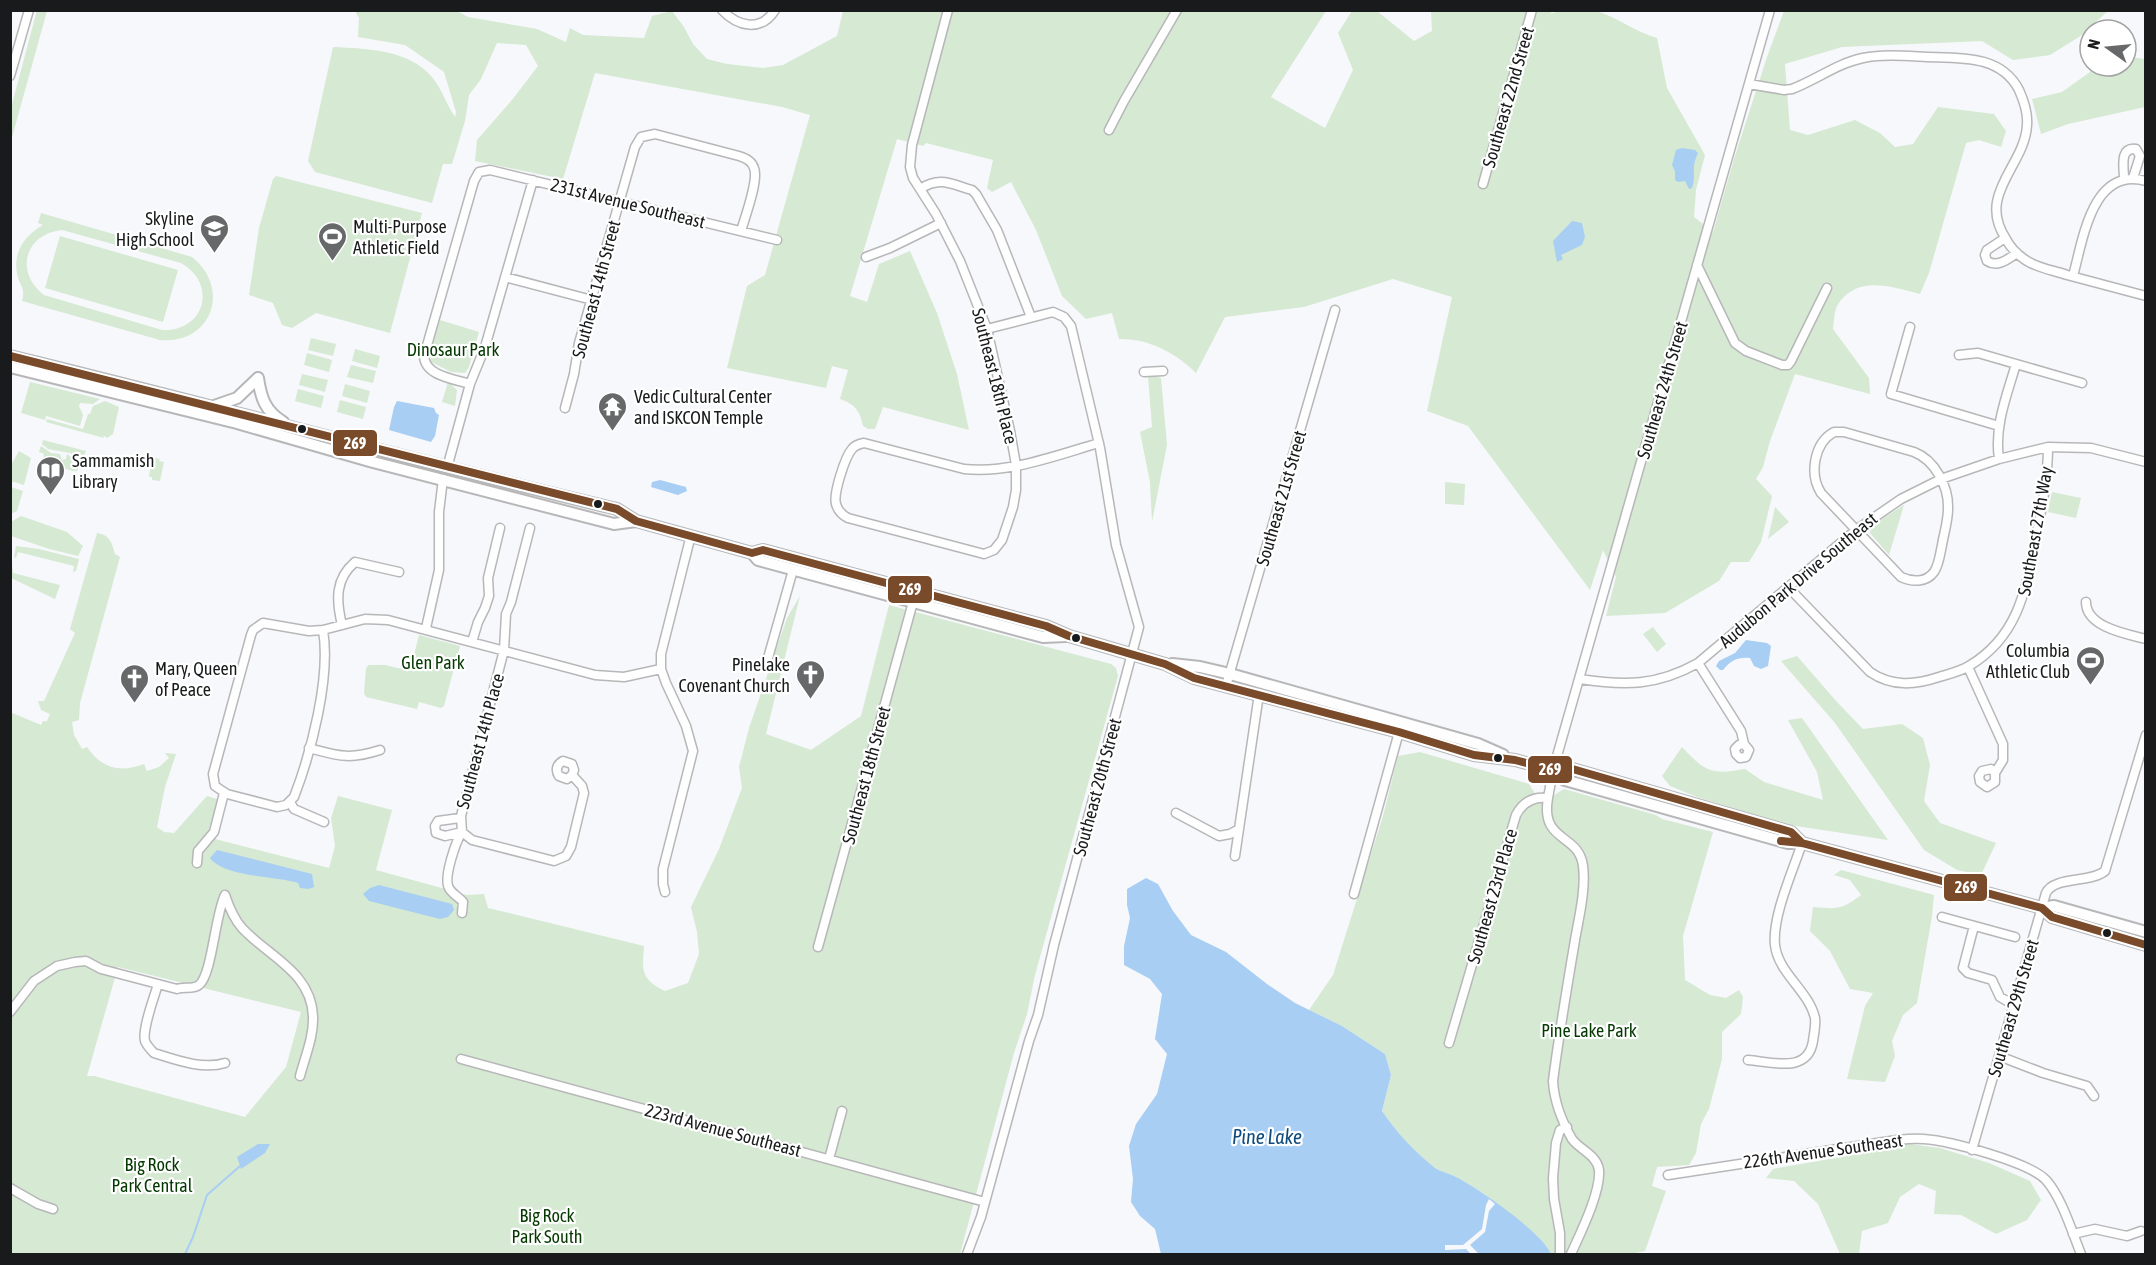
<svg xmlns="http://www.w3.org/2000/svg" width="2156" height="1265" font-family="'Asap Condensed',sans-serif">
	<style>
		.green { fill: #d5e9d3; fill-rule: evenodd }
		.water { fill: #a8cef4 }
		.pier { fill: #f7f8fb }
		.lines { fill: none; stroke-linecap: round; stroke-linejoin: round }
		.stream { stroke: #a8cef4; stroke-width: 2 }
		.minor-casing { stroke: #b7b7b9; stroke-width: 11 }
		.major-casing { stroke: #b7b7b9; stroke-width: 14 }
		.minor { stroke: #fefefe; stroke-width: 8 }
		.major { stroke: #fefefe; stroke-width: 10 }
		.bus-1-casing { stroke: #fff; stroke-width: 12 }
		.bus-1 { stroke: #7a4b2a; stroke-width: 8 }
		.bus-dot { fill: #191a1b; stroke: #fff; stroke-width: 2 }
		.labels { text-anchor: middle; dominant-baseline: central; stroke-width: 4.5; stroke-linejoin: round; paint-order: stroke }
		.street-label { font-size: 18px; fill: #191a1b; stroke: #fff }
		.poi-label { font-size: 18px; fill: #191a1b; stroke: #fff; text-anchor: start }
		.park-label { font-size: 18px; fill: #043900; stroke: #fff }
		.water-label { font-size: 20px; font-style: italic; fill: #0e4a7b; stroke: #fff }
		.line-badge { stroke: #fff; stroke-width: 2 }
		.badge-label { font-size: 16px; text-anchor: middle; font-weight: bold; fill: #fff }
	</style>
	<rect width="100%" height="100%" fill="#f7f8fb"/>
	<path class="green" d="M37,10L47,11L11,141V108Z
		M355,11H457L468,17L537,29L566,42L570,28L583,35L644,38L652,16L672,11L684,27L693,44L707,59L727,64L763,68L783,65L837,36L843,11H1326L1271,97L1325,128L1353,70L1338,33L1352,11H1377L1414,41L1432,31L1431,11H1552L1551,14C1560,9 1587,8 1597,11C1618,18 1636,32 1657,38L1667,88L1705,155L1696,190L1694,217L1713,232L1734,159L1767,57L1784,11H2108L2079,37L2050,55L2013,60L1982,41L1842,47L1785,64L1790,130L1808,135L1855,120L1880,133L1895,147L1913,144L1938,107L1994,114L2006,131L2001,147L1979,140L1966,143L1929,273L1920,294C1891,287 1857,274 1837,306C1834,312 1834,322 1833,329L1869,378L1870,394L1795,374L1770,441L1763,467L1756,479L1772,496L1761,542L1749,562H1731L1719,581L1665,613L1606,616L1616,577L1603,550L1590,590L1468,426L1427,411L1452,297L1393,279L1304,307L1225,317L1196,373C1176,353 1148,338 1119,339L1112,313L1086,319L1062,296L1036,230L1011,182L992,192L987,188L993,160L926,143L923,146L897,139L850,296L867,302L879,264L910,251L937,313L957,374L969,430L883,407L875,429H868L863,426C860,411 855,404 840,399L848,370L832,366L826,388L727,368L747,286L765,275L810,115L782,107L595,73L563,179L475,161L477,140L512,100L538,66L526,45L497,43L481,79L469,95L465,121L452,164H443L432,203L315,172L308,161L333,47C367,49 408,49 432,77C442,89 447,106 455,117L456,112L444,72L405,45L358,37L359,18Z
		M2131,57L2145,59V107L2068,124L2041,134L2032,99L2062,92L2097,67L2126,66V59Z
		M276,176L422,213L390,333L316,313L292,328L282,325L273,303L249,295L259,228L273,179Z
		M41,213L192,257C232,289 211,345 160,340L22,301C26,287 19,286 17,273C13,252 25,235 43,225L38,223ZM62,230L181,263C218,284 205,332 162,330L44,295C14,272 25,234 62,230Z
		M60,236L178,270L163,322L45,288Z
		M440,320L479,332L469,367L465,373L451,372L431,362L430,353Z
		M311,338L336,344L333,356L308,350Z
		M355,349L380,356L377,368L352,361Z
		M307,353L332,360L329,372L304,365Z
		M351,365L376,371L373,383L347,377Z
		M302,374L328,380L325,392L299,385Z
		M1148,376H1155L1161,378L1167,445L1152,522L1150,482L1140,432L1152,427Z
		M30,382L100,399L93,404L80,403L79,406L83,415L80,426L46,416L45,420L21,413Z
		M448,382L457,390L455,406L442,402Z
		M345,384L370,391L367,403L342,396Z
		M298,389L324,396L321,408L295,401Z
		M340,400L366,407L363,419L337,412Z
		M105,401L119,407L113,434L107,438L103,435L104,438L46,422L47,419L83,429L88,414H90L93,406Z
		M43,440L86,451L82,461L70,453L48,449L42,444Z
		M41,446L51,453L60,454L62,460L66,459L67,454L81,464L80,467H79L77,471H73L42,462L44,454L39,452Z
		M19,451L31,458L24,485L11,481V465Z
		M152,457L160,459L159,461L164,462L160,481L152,480V477H149Z
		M1445,482L1465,484L1464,505L1445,504Z
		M11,487L23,491L17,511L11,514Z
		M2052,492L2081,498L2076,518L2048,512Z
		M1904,505L1889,555L1870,533L1871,526Z
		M1775,507L1789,522L1768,539Z
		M21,516L67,532L83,546L78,556L49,549L11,536V522Z
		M97,533C110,535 112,543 115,554L120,557L80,703L79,720L72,722L74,735L82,749L87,747C102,769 120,773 144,764L147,771L159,767L169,758L165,753L176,754L165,787L157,827L164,832L174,833L207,796L220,800L211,830L197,845L215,839L329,868L335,846L331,818L338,796L392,810L376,870L467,895L484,894L488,908L644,946C642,971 641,979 665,991L688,983L699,954L697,932L691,907L719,849L742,788L739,767L749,728L787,618L800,596L766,734L811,750L861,716L889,605L1111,664L1116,668L1118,676L1035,975L1027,1014L1014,1053L960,1254H11L10,712L41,725L43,721H47L50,714L41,710L38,701H44L75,633L70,629ZM118,967L301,1012L286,1067L245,1117L94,1076H87Z
		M16,546L39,549L79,559L76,571L73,572L74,566L18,552L16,558L14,557Z
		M12,565L13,573L60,585L55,599L11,578Z
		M1653,627L1666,644L1657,652L1643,634Z
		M419,635L460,646L444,706L441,708L419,702L417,709L366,697L364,693L366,668L369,665H385L410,671Z
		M1797,656L1837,702L1863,729L1902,724L1923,738L1930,765L1924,801L1940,823L1996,843L1981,875L1957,870L1924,850L1835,723L1781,661Z
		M1802,718L1888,840L1796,826L1750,813L1697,797L1670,786L1662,776L1682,747C1705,772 1712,775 1745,769L1764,782L1823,800L1817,772L1788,720Z
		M1420,752L1529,784L1541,803L1564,789L1656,815L1662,819L1713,832L1683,936L1685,980L1710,995L1726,998L1739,990L1743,997L1741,1014L1722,1032V1059L1709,1109L1701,1124L1696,1153L1689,1165L1657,1167L1652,1186L1666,1191L1645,1251L1630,1254H1551C1540,1232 1480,1189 1456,1177C1449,1173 1441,1172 1435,1168C1414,1151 1397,1133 1382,1111L1391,1075L1385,1054L1342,1026L1309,1010L1333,975L1383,816L1398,756Z
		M1841,870L1934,895L1932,916L1917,1003L1903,1015L1892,1041L1895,1056L1885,1082L1847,1079L1865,1006L1873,993L1850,989L1830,951L1810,931L1813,907C1836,909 1842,910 1861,895L1850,880L1834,875Z
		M1902,1143L1940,1148L1989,1163L2030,1181L2041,1200L2027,1220L1996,1234L1961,1215L1934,1214L1936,1191L1919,1184L1900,1197L1888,1223L1862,1231L1859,1254H1840L1818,1204L1794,1181L1766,1178L1773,1169L1870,1152Z"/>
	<path class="water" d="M1682,148L1695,150L1698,153C1690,170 1697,173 1692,188L1689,189L1685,181L1678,182L1675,180V171L1672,165L1676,150Z
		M1572,221L1582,223L1585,237L1582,245L1561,255L1563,259L1557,262L1553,241Z
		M397,401L434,408L436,413L439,415L435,436L431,442L389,430L394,407Z
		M660,480L686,487L687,491L678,495L651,487L652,482Z
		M1746,640L1767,643L1771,646L1768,666L1761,669L1754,666L1750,658C1738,657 1731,660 1723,670H1720L1716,666L1719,661L1735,653Z
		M217,850L312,874L314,887L308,889L300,888L298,883C275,876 224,877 210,858Z
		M1146,878L1158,884L1173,911L1191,935L1226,952L1267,984L1295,1003L1342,1026L1385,1054L1391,1075L1382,1111C1397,1133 1414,1151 1435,1168C1441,1172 1449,1173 1456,1177C1480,1189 1541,1232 1551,1254H1161L1155,1229L1140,1216L1131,1202L1133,1179L1129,1146L1136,1124L1157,1094L1167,1054L1155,1039L1162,994L1150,979L1124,965V946L1130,918L1127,905V889Z
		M379,885L452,904L454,910L448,917L440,919L369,901L363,894L370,888Z
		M258,1144H270L265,1153L241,1169L237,1157Z"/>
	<path class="pier" d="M1489,1199L1495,1204L1489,1211L1485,1232L1470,1245L1479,1254H1471L1466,1249L1445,1250V1245H1463L1482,1229L1486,1205Z"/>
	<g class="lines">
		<path class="stream" d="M185,1254L193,1237L207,1195L240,1166"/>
		<defs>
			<path id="minor" d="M722,10C738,27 761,32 775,10
				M948,10L912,145L910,167L913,178L936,214L960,261L987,329L1010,431L1016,465V490L1013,507L1002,540L994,550L984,554L848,518C842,515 838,511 836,504C833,494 845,457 852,449C855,445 859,444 864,443L964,469C1009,474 1057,455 1099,443
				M10,76L29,10
				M1749,84L1784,90L1792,89C1816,80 1838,63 1863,58C1884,54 1906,56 1927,57C1961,58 2001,55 2019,90C2024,101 2028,113 2027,125C2025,166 1976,194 2006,239C2010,247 2017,254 2024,259C2036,268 2053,270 2067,275C2093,282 2119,289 2146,296
				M1109,130L1124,101L1177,10
				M2124,179C2124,167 2119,147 2136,149L2140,156L2133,178
				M1483,184L1532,10
				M920,189C940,176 951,184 972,190L976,194L997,230L1031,317
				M2005,238L1987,250L1985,255L1987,261C1998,268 2008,259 2017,253
				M866,257L890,248L941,223
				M1697,265L1735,343L1746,351L1782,365H1788L1791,361L1827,288
				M2073,276C2083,240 2092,166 2146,181
				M505,277L592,300
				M1910,327L1891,394L1999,426
				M1959,355L1978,353L2082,383
				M1144,372L1163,371
				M470,384C454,379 425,376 424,356L474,181L479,172L490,170L777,240
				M565,408L574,374L579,343L635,147L641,137L655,134L739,156C746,158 752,161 754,168C759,180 745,217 741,231
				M1834,432H1844L1914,452C1935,460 1949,487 1948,509C1948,521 1944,533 1942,545C1940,554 1939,565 1934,572C1926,583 1912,582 1901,577L1821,493C1809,474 1814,443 1834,432Z
				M1999,459C1994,426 2007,395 2016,364
				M447,468L470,384L485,347L533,180
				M1788,587L1870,672C1892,687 1915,685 1939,677C1949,674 1961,671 1969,666C2019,636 2026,589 2036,537C2042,507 2048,478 2048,447
				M2086,602C2086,627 2126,634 2146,639
				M342,625C336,600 335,579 355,562L399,572
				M426,628L439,570V512L443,479
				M323,630C331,677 311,753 294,797L286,805L277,807L227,794L215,786L213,774L251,635L253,630L263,623L309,631L323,630L365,619L388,620L595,675L624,677L661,669
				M472,642L478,622L485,608L489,596L488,578L500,528
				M768,658L793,570
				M1698,663L1741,731L1744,744L1749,750L1746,757L1740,758L1736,754L1735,749L1739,745L1744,744
				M1968,667L2003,744V760L1995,773V782L1987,787L1980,782L1979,776L1982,771L1991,769L1995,773
				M1580,679C1625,686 1657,686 1698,663L1856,530L1901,499L1941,479L1999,459L2048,447L2091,448L2146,462
				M1226,686L1335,310
				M309,748C339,756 349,760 380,750
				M1548,798C1540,843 1579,833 1583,866C1586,889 1579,917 1575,940C1567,987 1559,1034 1553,1081C1554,1100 1562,1122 1572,1139C1580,1150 1597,1155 1599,1170C1601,1192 1580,1234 1571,1254
				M290,802L294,809L324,822
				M1176,813L1219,836L1230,834L1239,829
				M460,818L438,821L435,826L436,833L445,836L462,832
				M462,832L461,816L504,650L506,614L511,602L530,528
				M462,832L472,840L554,861L566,856L571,847L584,793L582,786L572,775L574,770L572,764L563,761C557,764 555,770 559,776L567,779L572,775
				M462,832C456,841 443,878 449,888C452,894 459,897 463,902L462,913
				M1235,856L1259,694
				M197,863L198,851L214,832L224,793
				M665,892L663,884V869L693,751L686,726L666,683L661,669V654L691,535
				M1354,894L1399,732
				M1942,917L2015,937
				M1974,926L1963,968L1968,973L1992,980L2000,997L2014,1005
				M818,947L913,602
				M158,984C154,998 142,1029 145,1041C147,1046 150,1049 154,1053C176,1060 203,1070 225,1063
				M10,1012L34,981L57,966L75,962L86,961L101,969L177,989C184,986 193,990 199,985C212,975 215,915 225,895C229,907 234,919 242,928C269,957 311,972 313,1016C314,1036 305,1057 300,1076
				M1449,1043L1516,815C1523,802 1533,796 1548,798L1553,770L1770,10
				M1999,1056L2043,1073L2087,1086L2094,1096
				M461,1059L985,1202
				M1748,1060C1772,1062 1808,1074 1813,1041C1814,1033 1816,1025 1815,1018C1809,991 1778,973 1775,945C1772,916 1793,871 1802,843
				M1972,1150L2046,893C2054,876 2091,883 2105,871L2146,735
				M829,1159L842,1111
				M1668,1175L1897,1140C1906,1139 1915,1138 1924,1139C1950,1141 2029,1162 2046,1180C2062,1198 2072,1232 2081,1254
				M10,1188L38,1204L53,1209
				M2073,1234L2095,1229L2127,1236L2141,1231
				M967,1254L981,1217L1029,1041L1038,1015L1054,945L1139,627L1116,545L1100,448L1071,326L1064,317L1053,312L987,329
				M1560,1254V1233L1554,1199L1553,1178L1556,1143L1560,1130L1567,1127"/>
			<path id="major" d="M10,356C213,405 414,461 617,509L636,521L752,553L763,550L1046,626L1069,636L1165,664L1194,678L1399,732L1474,755L1515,760L1553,770L1569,768L1791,832L1802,843
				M10,367L237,423L373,462L614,524L636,521
				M258,378C261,398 265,411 283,422
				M214,406L237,398L258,378
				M752,553L758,560L1043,637L1066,636
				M1172,664L1200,667L1230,674L1478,744L1503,755
				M1553,770L1565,780L1788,843H1802L2042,908L2052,917L2146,945
				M2042,908L2054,906L2146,932"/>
		</defs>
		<use href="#minor" class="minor-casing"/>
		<use href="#major" class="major-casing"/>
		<use href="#minor" class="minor"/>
		<use href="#major" class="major"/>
		<defs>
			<path id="bus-1" d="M10,356L617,509L636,521L752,553L763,550L1046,626L1069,636L1165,664L1194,678L1399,732L1474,755L1515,760L1553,770L1569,768L1791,832L1802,843
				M1781,841L1802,843L2042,908L2052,917L2146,945"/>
		</defs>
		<use href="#bus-1" class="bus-1-casing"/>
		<use href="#bus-1" class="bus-1"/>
	</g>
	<defs>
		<symbol id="school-pin" viewBox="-11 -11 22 30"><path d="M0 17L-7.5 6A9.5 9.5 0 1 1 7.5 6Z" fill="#676869" stroke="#fff"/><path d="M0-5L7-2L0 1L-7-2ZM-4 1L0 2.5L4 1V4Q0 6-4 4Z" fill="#fff"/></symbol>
		<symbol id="stadium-pin" viewBox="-11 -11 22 30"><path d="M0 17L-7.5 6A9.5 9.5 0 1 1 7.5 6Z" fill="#676869" stroke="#fff"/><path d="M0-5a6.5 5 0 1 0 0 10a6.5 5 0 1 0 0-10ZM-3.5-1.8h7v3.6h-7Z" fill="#fff"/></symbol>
		<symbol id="temple-pin" viewBox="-11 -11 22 30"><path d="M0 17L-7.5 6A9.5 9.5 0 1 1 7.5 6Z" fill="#676869" stroke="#fff"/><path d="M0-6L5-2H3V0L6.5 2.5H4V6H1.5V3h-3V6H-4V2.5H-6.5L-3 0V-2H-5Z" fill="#fff"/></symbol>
		<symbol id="library-pin" viewBox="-11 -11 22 30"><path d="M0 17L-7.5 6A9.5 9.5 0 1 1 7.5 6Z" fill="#676869" stroke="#fff"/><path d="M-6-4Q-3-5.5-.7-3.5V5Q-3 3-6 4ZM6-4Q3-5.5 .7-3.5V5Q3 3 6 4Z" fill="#fff"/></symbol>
		<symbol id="church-pin" viewBox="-11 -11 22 30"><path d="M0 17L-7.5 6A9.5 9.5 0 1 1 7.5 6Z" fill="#676869" stroke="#fff"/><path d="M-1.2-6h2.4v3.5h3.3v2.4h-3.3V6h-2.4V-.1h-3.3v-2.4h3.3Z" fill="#fff"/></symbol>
	</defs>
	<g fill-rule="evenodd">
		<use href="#school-pin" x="198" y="212" width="33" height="45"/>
		<use href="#stadium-pin" x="316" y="220" width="33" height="45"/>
		<use href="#temple-pin" x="596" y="390" width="33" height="45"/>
		<use href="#library-pin" x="34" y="454" width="33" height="45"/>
		<use href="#stadium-pin" x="2074" y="644" width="33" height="45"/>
		<use href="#church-pin" x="794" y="658" width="33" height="45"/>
		<use href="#church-pin" x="118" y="662" width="33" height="45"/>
	</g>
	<g class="bus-dot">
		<circle cx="302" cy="429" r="5"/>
		<circle cx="598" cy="504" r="5"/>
		<circle cx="1076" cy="638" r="5"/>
		<circle cx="1498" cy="758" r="5"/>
		<circle cx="2107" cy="933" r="5"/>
	</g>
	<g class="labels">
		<g class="street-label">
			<text transform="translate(1508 97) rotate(-74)">Southeast 22nd Street</text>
			<text transform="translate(628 203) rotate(14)">231st Avenue Southeast</text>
			<text transform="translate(596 289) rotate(-75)">Southeast 14th Street</text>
			<text transform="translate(995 376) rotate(76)">Southeast 18th Place</text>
			<text transform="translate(1662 390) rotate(-74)">Southeast 24th Street</text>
			<text transform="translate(1281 498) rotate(-74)">Southeast 21st Street</text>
			<text transform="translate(2035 531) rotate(-80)">Southeast 27th Way</text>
			<text transform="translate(1798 580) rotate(-40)">Audubon Park Drive Southeast</text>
			<text transform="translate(480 741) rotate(-75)">Southeast 14th Place</text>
			<text transform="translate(866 775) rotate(-75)">Southeast 18th Street</text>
			<text transform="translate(1097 787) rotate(-75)">Southeast 20th Street</text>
			<text transform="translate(1492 896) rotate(-74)">Southeast 23rd Place</text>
			<text transform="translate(2013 1008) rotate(-74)">Southeast 29th Street</text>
			<text transform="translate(723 1130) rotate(15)">223rd Avenue Southeast</text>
			<text transform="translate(1823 1151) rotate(-8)">226th Avenue Southeast</text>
		</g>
		<g class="poi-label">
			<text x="194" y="218" text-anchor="end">Skyline<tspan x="194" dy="21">High School</tspan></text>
			<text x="353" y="226">Multi-Purpose<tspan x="353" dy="21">Athletic Field</tspan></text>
			<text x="634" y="396">Vedic Cultural Center<tspan x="634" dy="21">and ISKCON Temple</tspan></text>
			<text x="72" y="460">Sammamish<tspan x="72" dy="21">Library</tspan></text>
			<text x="2070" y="650" text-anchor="end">Columbia<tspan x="2070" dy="21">Athletic Club</tspan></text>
			<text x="790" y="664" text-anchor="end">Pinelake<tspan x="790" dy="21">Covenant Church</tspan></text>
			<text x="155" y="668">Mary, Queen<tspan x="155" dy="21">of Peace</tspan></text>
		</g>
		<g class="park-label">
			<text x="453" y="349">Dinosaur Park</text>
			<text x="433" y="662">Glen Park</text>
			<text x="1589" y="1030">Pine Lake Park</text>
			<text x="152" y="1164">Big Rock<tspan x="152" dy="21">Park Central</tspan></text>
			<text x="547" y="1215">Big Rock<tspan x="547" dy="21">Park South</tspan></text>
		</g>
		<g class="water-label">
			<text x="1267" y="1136">Pine Lake</text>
		</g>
	</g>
	<g class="line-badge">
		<rect x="332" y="429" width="46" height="28" rx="6" fill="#7a4b2a"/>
		<rect x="887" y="575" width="46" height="29" rx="6" fill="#7a4b2a"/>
		<rect x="1527" y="755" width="46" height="29" rx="6" fill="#7a4b2a"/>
		<rect x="1943" y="873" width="45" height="29" rx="6" fill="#7a4b2a"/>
	</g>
	<g class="badge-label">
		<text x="355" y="449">269</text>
		<text x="910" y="595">269</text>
		<text x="1550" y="775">269</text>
		<text x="1966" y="893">269</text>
	</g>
	<rect width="2156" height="1265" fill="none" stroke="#191a1b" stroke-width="24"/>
	<g transform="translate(2108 48) rotate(285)"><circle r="28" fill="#ffffff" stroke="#a3a3a4" stroke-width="1.5"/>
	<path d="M0-4.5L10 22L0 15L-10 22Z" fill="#676869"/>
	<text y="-9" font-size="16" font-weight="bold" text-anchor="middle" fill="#191a1b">N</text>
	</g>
</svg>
